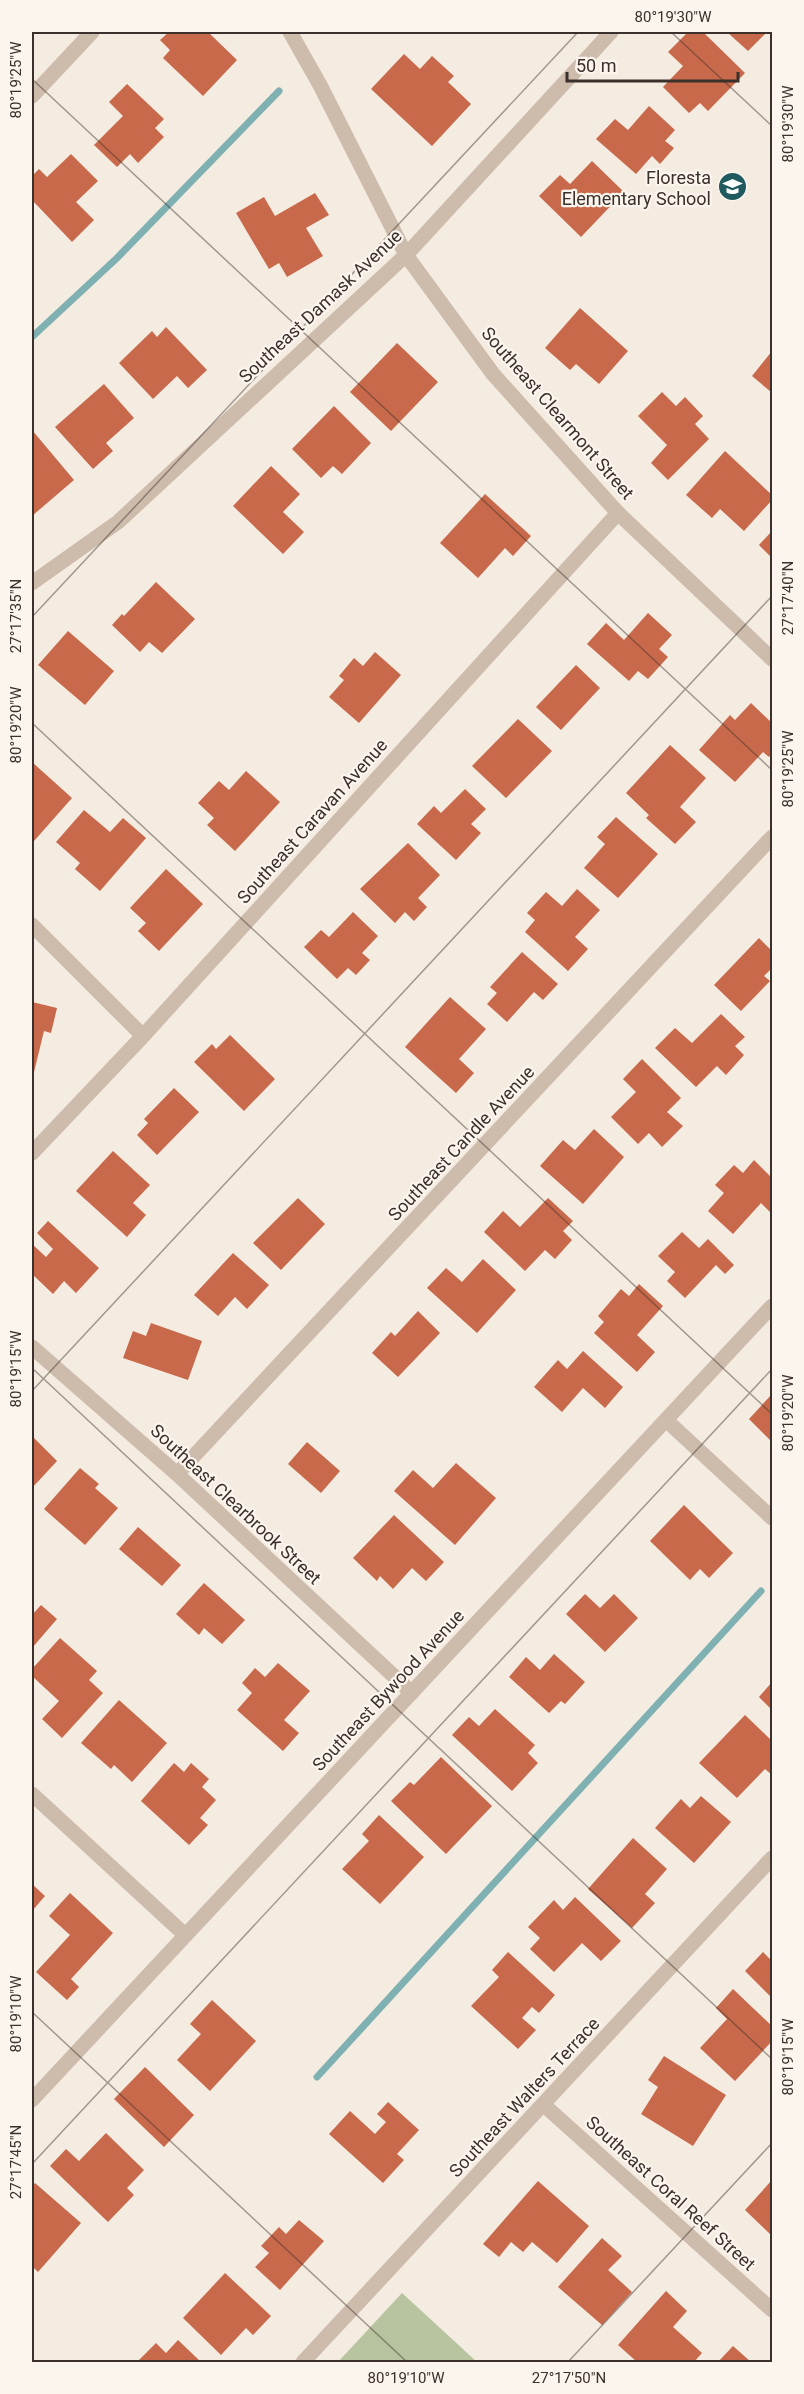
<svg xmlns="http://www.w3.org/2000/svg" width="804" height="2394" font-family="Roboto,sans-serif">
	<style>
		.green { fill: #b8c4a0 }
		.lines { fill: none; stroke-linecap: round; stroke-linejoin: round }
		.stream { stroke: #7fb0b2; stroke-width: 7 }
		.building { fill: #c8694b }
		.street { stroke: #cdbbac; stroke-width: 15 }
		.ticks { fill: none; stroke: #3b302b; stroke-width: 1.5; stroke-opacity: 0.45 }
		.labels { text-anchor: middle; dominant-baseline: central; stroke-width: 4.5; stroke-linejoin: round; paint-order: stroke }
		.poi-label { font-size: 18px; fill: #3b302b; stroke: #fbf5ee; text-anchor: end }
		.street-label { font-size: 18px; fill: #3b302b; stroke: #fbf5ee }
		.neatline { fill: none; stroke: #3b302b; stroke-width: 2 }
		.ticks-label { font-size: 15px; text-anchor: middle; fill: #3b302b }
	</style>
	<rect width="100%" height="100%" fill="#f4ebe1"/>
	<path class="green" d="M402,2293L477,2362H338Z"/>
	<g class="lines">
		<path class="stream" d="M32,337L117,258L279,91
			M317,2077L761,1591"/>
	</g>
	<path class="building" d="M169,32H210L209,33L237,60L203,96L163,58L170,50L160,40Z
		M688,32H703L745,73L708,111L700,103L689,113L663,87L683,66L668,52Z
		M727,32H767L748,51Z
		M404,54L420,69L432,56L454,76L448,82L471,104L432,146L371,89Z
		M127,84L164,119L155,128L164,137L138,163L130,154L117,167L94,145L123,116L109,102Z
		M649,106L675,130L665,141L674,148L660,164L652,156L636,174L596,139L615,119L628,130Z
		M71,154L98,181L76,202L94,220L72,242L32,200V176L39,169L47,177Z
		M592,161L624,192L581,237L539,196L560,175L570,184Z
		M315,193L329,215L306,228L323,256L287,277L279,263L269,269L236,213L264,197L275,216Z
		M580,308L628,351L599,384L576,364L570,370L545,348Z
		M166,327L207,370L188,388L177,376L153,399L119,363L152,331L157,337Z
		M397,343L438,382L391,431L350,392Z
		M772,351V390L771,392L752,376Z
		M104,384L134,418L106,443L113,451L93,469L55,427Z
		M662,392L676,406L685,397L703,416L695,424L709,439L668,480L651,463L667,445L638,416Z
		M334,406L371,443L342,474L333,466L321,478L292,449Z
		M32,430L74,480L32,516Z
		M725,451L772,495V500L744,531L720,509L712,518L686,495Z
		M271,466L300,494L283,512L304,532L283,554L233,506Z
		M485,494L531,536L513,556L505,548L478,578L440,543Z
		M772,531V558L759,545Z
		M156,582L195,619L162,653L149,642L140,652L112,625L122,614L124,616Z
		M648,613L672,635L659,649L668,657L648,679L638,671L629,681L587,644L606,623L624,640Z
		M68,631L114,671L85,705L38,665Z
		M375,652L401,675L359,723L329,697L344,680L339,676L354,658L363,666Z
		M576,665L600,688L561,730L536,707Z
		M751,703L772,723V753L769,757L763,752L735,782L699,750L730,715L735,720Z
		M518,719L552,751L506,798L472,766Z
		M670,745L706,778L680,807L696,822L675,844L646,818L649,815L626,793Z
		M32,762L72,798L34,841L32,839Z
		M246,771L280,802L235,851L207,825L214,818L198,803L219,781L229,790Z
		M465,789L486,809L471,824L481,833L456,860L417,824L434,806L441,813Z
		M84,810L110,832L123,818L146,838L100,891L75,869L80,863L56,842Z
		M616,817L658,854L618,898L584,868L605,844L597,837Z
		M408,843L440,875L418,898L427,907L414,921L405,912L395,923L360,889Z
		M166,869L203,904L159,951L138,931L146,923L130,908Z
		M577,889L600,910L575,937L588,949L568,971L525,932L535,920L527,913L546,892L562,906Z
		M353,912L378,936L362,953L370,960L356,975L348,968L337,979L304,947L321,930L329,937Z
		M759,938L772,951V968L764,976L770,981L741,1011L714,985Z
		M522,952L558,984L543,1000L534,992L507,1022L487,1004L497,993L490,987Z
		M450,997L486,1029L459,1059L474,1073L456,1093L405,1047Z
		M32,1002L57,1008L51,1033L44,1031L34,1072H32Z
		M721,1014L745,1037L735,1046L744,1055L726,1075L717,1066L696,1087L655,1048L675,1028L692,1043Z
		M230,1035L275,1079L244,1111L194,1062L212,1044L216,1049Z
		M642,1059L681,1098L667,1112L683,1126L662,1147L649,1133L638,1144L611,1117L636,1092L623,1079Z
		M174,1088L199,1112L157,1155L137,1135L148,1123L144,1119Z
		M594,1129L624,1157L583,1204L540,1166L563,1140L575,1150Z
		M113,1151L150,1185L133,1203L146,1215L127,1237L76,1191Z
		M754,1160L772,1178V1214L761,1203L733,1234L708,1211L724,1193L715,1185L734,1165L743,1173Z
		M298,1198L325,1224L281,1270L253,1243Z
		M548,1198L573,1221L563,1231L572,1240L555,1259L545,1250L525,1271L484,1232L503,1211L520,1227Z
		M48,1221L99,1268L76,1293L64,1281L53,1294L32,1274V1244L46,1257L53,1249L37,1233Z
		M682,1232L699,1248L708,1239L734,1265L725,1274L716,1265L685,1298L667,1281L675,1272L658,1256Z
		M233,1253L269,1285L247,1309L235,1297L218,1316L194,1295Z
		M483,1259L516,1290L477,1333L427,1288L446,1268L462,1282Z
		M639,1284L663,1306L637,1335L655,1352L637,1372L594,1333L604,1322L598,1316L621,1289L629,1296Z
		M418,1311L440,1333L398,1377L372,1353L391,1332L395,1336Z
		M151,1323L202,1341L188,1380L123,1358L133,1331L146,1336Z
		M583,1351L623,1387L605,1408L583,1388L562,1412L534,1387L558,1360L567,1369Z
		M772,1394V1442L749,1419Z
		M32,1436L57,1461L32,1488Z
		M307,1442L340,1471L321,1493L288,1464Z
		M456,1463L496,1498L455,1545L394,1491L413,1470L433,1488Z
		M80,1468L99,1484L95,1488L118,1508L85,1545L44,1509Z
		M684,1505L733,1553L709,1578L700,1569L690,1580L650,1541Z
		M394,1515L444,1562L426,1581L412,1568L393,1589L380,1576L377,1581L353,1558Z
		M138,1527L181,1565L162,1586L119,1549Z
		M204,1583L245,1620L222,1644L204,1628L199,1635L176,1614Z
		M585,1594L600,1608L614,1594L638,1618L605,1652L566,1614Z
		M41,1605L57,1619L32,1648V1615Z
		M60,1638L97,1671L89,1680L103,1693L62,1738L42,1719L59,1701L32,1676V1669Z
		M554,1654L585,1682L565,1704L561,1701L549,1713L509,1677L526,1657L540,1670Z
		M278,1663L310,1691L284,1720L299,1733L283,1751L237,1710L252,1693L242,1683L255,1668L265,1677Z
		M772,1682V1710L759,1697Z
		M119,1700L167,1743L132,1782L114,1765L111,1769L81,1743Z
		M495,1709L535,1745L528,1753L538,1763L512,1791L452,1735L469,1717L479,1726Z
		M745,1715L772,1741V1775L765,1769L737,1798L699,1763Z
		M441,1757L492,1806L446,1854L391,1801L410,1782L414,1785Z
		M174,1763L184,1772L191,1763L209,1779L202,1787L216,1800L200,1818L208,1825L189,1845L141,1801Z
		M701,1796L731,1822L694,1863L655,1828L681,1799L690,1808Z
		M379,1815L424,1857L380,1904L342,1869L369,1841L362,1834Z
		M633,1838L667,1869L645,1894L655,1903L632,1928L588,1889Z
		M32,1884L45,1896L32,1911Z
		M70,1893L113,1933L71,1979L79,1987L67,2000L36,1972L70,1935L49,1916Z
		M575,1897L621,1941L601,1961L582,1943L554,1972L530,1949L540,1938L528,1927L554,1900L563,1910Z
		M508,1952L555,1995L539,2013L532,2007L522,2018L536,2030L518,2049L471,2006L499,1977L492,1970Z
		M763,1952L772,1961V1998L745,1971Z
		M733,1989L772,2026V2041L735,2081L700,2048L727,2019L716,2008Z
		M212,2000L256,2041L210,2091L177,2060L201,2034L190,2024Z
		M664,2056L726,2095L693,2146L641,2114L658,2087L648,2080Z
		M145,2067L194,2115L164,2147L114,2099Z
		M388,2102L419,2130L397,2154L404,2160L383,2183L329,2134L350,2111L375,2134L386,2122L377,2114Z
		M106,2133L144,2170L127,2188L134,2195L108,2222L50,2166L66,2149L79,2161Z
		M772,2180V2236L745,2210Z
		M538,2181L589,2226L557,2263L532,2242L523,2252L511,2242L499,2257L483,2244Z
		M35,2183L81,2223L38,2272L32,2266V2187Z
		M299,2220L324,2241L280,2290L255,2267L269,2253L261,2246L279,2227L286,2234Z
		M602,2238L622,2256L608,2270L632,2292L602,2325L558,2287Z
		M225,2273L271,2316L253,2335L246,2328L221,2355L183,2318Z
		M666,2291L687,2311L673,2327L702,2353L694,2362H637L618,2345Z
		M178,2340L201,2362H137L156,2343L166,2353Z
		M733,2346L751,2362H718Z"/>
	<g class="lines">
		<path class="street" d="M290,32L320,85L406,255L493,374L618,513L772,659
			M32,96L92,32
			M32,583L118,522L406,255L611,32
			M32,925L143,1036
			M32,1153L143,1036L618,513
			M32,1347L177,1474L412,1693
			M666,1420L772,1518
			M177,1474L772,837
			M32,1794L184,1934
			M32,2100L772,1306
			M544,2105L772,2310
			M303,2362L772,1858"/>
	</g>
	<path class="ticks" d="M671,32L772,126M32,79L772,770M32,617L578,32M32,723L772,1414M32,1368L772,2059M32,1391L772,596M32,2012L407,2362M32,2164L772,1369M568,2362L772,2143"/>
	<defs>
		<symbol id="school-disc" viewBox="-11 -11 22 22"><circle r="9.5" fill="#1f5a5e" stroke="#fbf5ee"/><path d="M0-5L7-2L0 1L-7-2ZM-4 1L0 2.5L4 1V4Q0 6-4 4Z" fill="#fff"/></symbol>
	</defs>
	<g fill-rule="evenodd">
		<use href="#school-disc" x="716" y="170" width="33" height="33"/>
	</g>
	<g class="labels">
		<g class="poi-label">
			<text x="711" y="177">Floresta<tspan x="711" dy="21">Elementary School</tspan></text>
		</g>
		<g class="street-label">
			<text transform="translate(320 306) rotate(-43)">Southeast Damask Avenue</text>
			<text transform="translate(558 413) rotate(49)">Southeast Clearmont Street</text>
			<text transform="translate(312 821) rotate(-48)">Southeast Caravan Avenue</text>
			<text transform="translate(461 1143) rotate(-47)">Southeast Candle Avenue</text>
			<text transform="translate(236 1504) rotate(43)">Southeast Clearbrook Street</text>
			<text transform="translate(388 1690) rotate(-47)">Southeast Bywood Avenue</text>
			<text transform="translate(524 2097) rotate(-47)">Southeast Walters Terrace</text>
			<text transform="translate(671 2193) rotate(42)">Southeast Coral Reef Street</text>
		</g>
	</g>
	<rect width="804" height="2394" fill="none" stroke="#fbf5ee" stroke-width="66"/>
	<path d="M567 72v9h171v-9" fill="none" stroke="#3b302b" stroke-width="3"/>
	<text x="576" y="72" font-size="18" fill="#3b302b" stroke="#fbf5ee" stroke-width="4.5" paint-order="stroke">50 m</text>
	<rect x="33" y="33" width="738" height="2328" class="neatline"/>
	<g class="ticks-label">
		<text x="673" y="22">80°19'30"W</text>
		<text transform="translate(16 80) rotate(-90)" y="5">80°19'25"W</text>
		<text transform="translate(788 124) rotate(-90)" y="5">80°19'30"W</text>
		<text transform="translate(788 598) rotate(-90)" y="5">27°17'40"N</text>
		<text transform="translate(16 616) rotate(-90)" y="5">27°17'35"N</text>
		<text transform="translate(16 725) rotate(-90)" y="5">80°19'20"W</text>
		<text transform="translate(788 769) rotate(-90)" y="5">80°19'25"W</text>
		<text transform="translate(16 1369) rotate(-90)" y="5">80°19'15"W</text>
		<text transform="translate(788 1413) rotate(-90)" y="5">80°19'20"W</text>
		<text transform="translate(16 2014) rotate(-90)" y="5">80°19'10"W</text>
		<text transform="translate(788 2057) rotate(-90)" y="5">80°19'15"W</text>
		<text transform="translate(16 2162) rotate(-90)" y="5">27°17'45"N</text>
		<text x="406" y="2383">80°19'10"W</text>
		<text x="569" y="2383">27°17'50"N</text>
	</g>
</svg>
